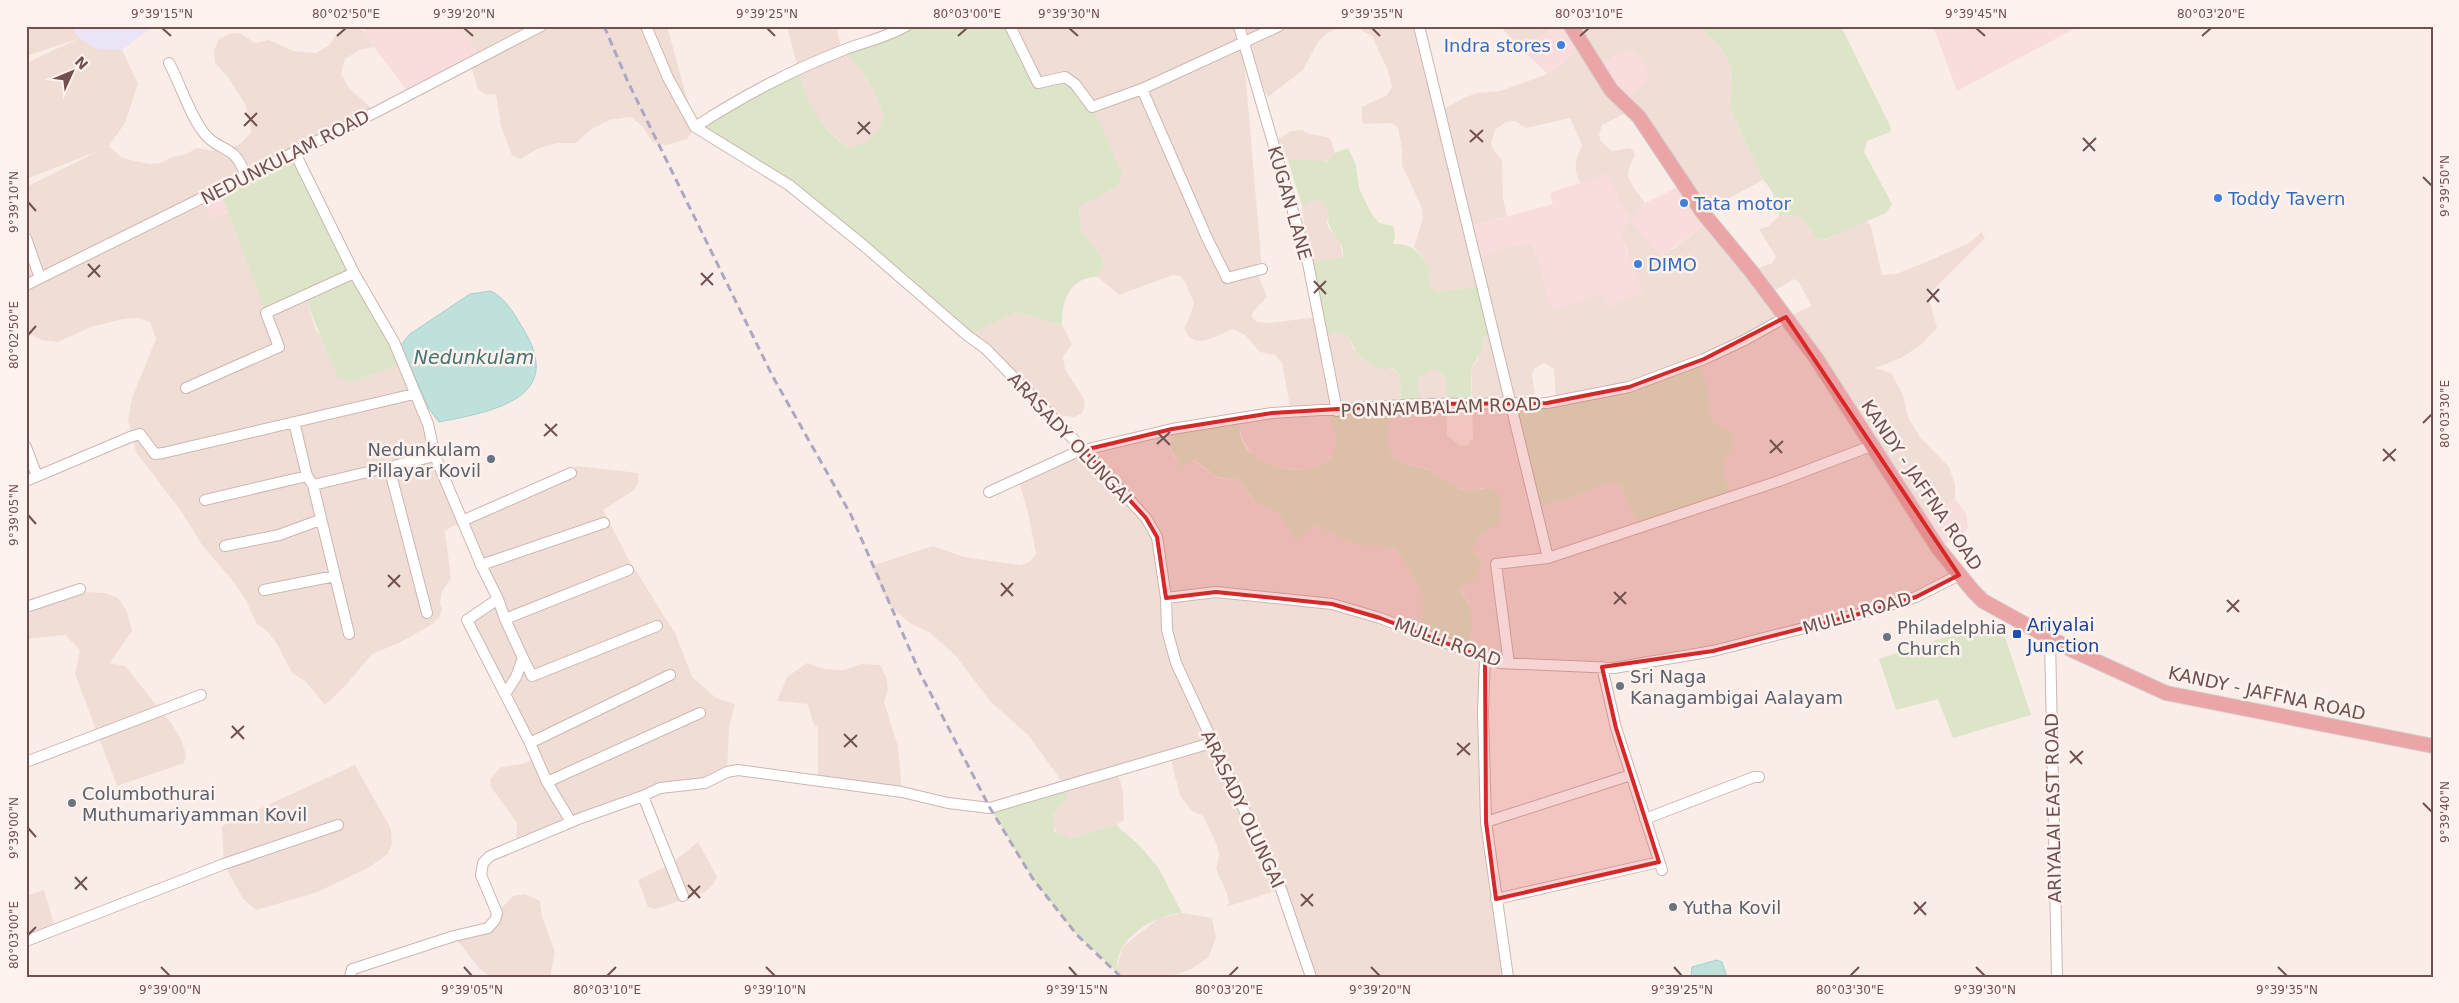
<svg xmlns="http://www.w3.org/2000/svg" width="2459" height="1003" font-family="'DejaVu Sans',sans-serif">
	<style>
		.residential { fill: #f0ded6; fill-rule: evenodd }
		.commercial { fill: #f8dddc }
		.education { fill: #eae4f6 }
		.green { fill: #dce5c7 }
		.water { fill: #bee1dc; stroke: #a5d1cc }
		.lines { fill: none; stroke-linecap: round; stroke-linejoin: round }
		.minor-casing { stroke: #ccb6b1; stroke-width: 12 }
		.highway-casing { stroke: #d4cbca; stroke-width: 16 }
		.minor { stroke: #fff; stroke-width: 10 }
		.highway { stroke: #eca5a6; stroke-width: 14 }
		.rail { stroke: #aea7c2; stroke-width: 3; stroke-dasharray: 8 5; stroke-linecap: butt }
		.marked { fill: #d62828; fill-opacity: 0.2; stroke: #d62828; stroke-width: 4; stroke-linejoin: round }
		.ticks { fill: none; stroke: #70514f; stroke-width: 2 }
		.shop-dot { fill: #3f7fe0; stroke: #fdf2ed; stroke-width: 2 }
		.worship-dot { fill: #6b7280; stroke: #fdf2ed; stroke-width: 2 }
		.transit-dot { fill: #1a4fb4; stroke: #fdf2ed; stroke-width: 2 }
		.labels { text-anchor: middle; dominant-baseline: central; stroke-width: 5; stroke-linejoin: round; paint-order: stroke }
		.shop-label { font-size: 18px; fill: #366cbe; stroke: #fdf2ed; text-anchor: start }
		.street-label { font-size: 18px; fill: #70514f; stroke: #fdf2ed }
		.worship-label { font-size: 18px; fill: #5b616d; stroke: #fdf2ed; text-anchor: start }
		.transit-label { font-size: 18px; fill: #164399; stroke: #fdf2ed; text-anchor: start }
		.water-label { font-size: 19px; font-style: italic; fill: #44736f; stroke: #fdf2ed }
		.neatline { fill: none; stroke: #70514f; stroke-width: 2 }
		.ticks-label { font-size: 12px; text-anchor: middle; fill: #70514f }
	</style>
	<rect width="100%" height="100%" fill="#faede7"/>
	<path class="residential" d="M26,26H71L79,38L97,49L122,50L138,84L125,123L109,146L122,158L149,164L161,163L171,157L184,155L197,148L213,151L227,149L240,144L251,133L249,117L245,104L228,77L215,63L214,50L219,39L229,34L240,33L255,43L269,40L293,51L316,53L329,45L338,32L352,27L365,31L374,47L359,50L345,59L341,74L349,88L376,112L202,199L225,214L228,211L257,288L306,296L315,329L322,338L338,377L350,382L376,374L401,363L462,520L571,473L576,466L639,473L638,483L633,491L603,510L628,558L676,635L692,677L716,698L735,704L729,727L727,772L705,783L660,788L516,844L517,823L491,787L490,779L501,767L523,764L535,758L467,620L498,599L462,521L445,531L451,578L442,592L440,603L442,609L439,618L431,625L399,643L372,654L346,685L325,705L306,682L292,673L277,644L267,631L256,623L246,600L233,581L202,545L181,511L136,452L128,420L132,398L156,339L150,322L138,318L123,319L91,327L58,342L41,340L26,331V187L101,150L26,179V63L78,39L26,56Z
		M461,26H667L695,127L687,139L667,145L659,144L653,142L642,126L631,117L609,120L590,130L576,143H557L539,148L520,159L512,155L501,126L496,94L486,95L478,89L470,63L479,58Z
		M787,26H836L842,50L858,65L879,98L884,118L876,135L859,146L848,148L817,120L805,96Z
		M1010,26H1434L1420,29L1440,111L1466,97L1477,93L1500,91L1548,74L1582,47L1571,26H1698L1720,45L1732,68L1730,107L1763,180L1718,204L1701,210L1632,110L1602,125L1599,135L1601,141L1611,151L1630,148L1634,152L1635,156L1629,168L1628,177L1634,188L1645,203L1638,209L1635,214L1662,255L1673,249L1709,221L1751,271L1772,263L1776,257L1759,229L1767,227L1779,216L1794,213L1802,217L1816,238L1824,240L1866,221L1871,226L1882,275L1896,274L1924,263L1969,243L1982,232L1985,238L1928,295L1937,328L1922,344L1901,358L1876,368L1891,373L1903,395L1908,417L1920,437L1949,467L1955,484V499L1921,522L1959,575L1916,597L1846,617L1614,668L1485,658L1486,822L1508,977H1311L1281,889L1226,907L1229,902L1227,894L1216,869L1219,855L1217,845L1203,816L1191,810L1180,796L1170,756L1114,772L1120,780L1123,792L1124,820L1116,825L1070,839L1058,835L1053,825V814L1065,786L1029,736L990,701L955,655L930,633L910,623L889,605L871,566L933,546L964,557L1020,565L1029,562L1036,554L1029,516L1018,479L1072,454L1172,429L1169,440L1173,456L1182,467L1193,460L1213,475L1222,479L1237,478L1254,502L1279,513L1295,541L1315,525L1356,545H1379L1395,549L1404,560L1423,594V619L1469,603L1459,587L1474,579L1482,568L1480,559L1472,551L1475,543L1501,514L1500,507L1482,488L1470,492L1452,485L1426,468L1410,465L1392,456L1387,440L1388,407L1326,412L1334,424L1337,444L1334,454L1320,468L1301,470L1282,468L1268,466L1254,458L1243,440L1239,427L1242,418L1291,412L1282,363L1275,355L1260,352L1245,335L1233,329L1207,340L1197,341L1189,337L1184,328L1190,316L1194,303L1185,282L1180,276L1173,275L1119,295L1098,277L1104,261L1081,230L1079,207L1118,186L1040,81ZM1357,28L1372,36L1388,71L1392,87L1387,95L1362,107V120L1364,124L1392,123L1398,128L1402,149V165L1422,208L1423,219L1414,247L1429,266L1428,284L1432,290L1438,292L1482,286L1495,336L1482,337L1478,360L1471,368L1473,438L1467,446L1459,445L1447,435L1446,378L1436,369L1426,371L1420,375L1417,387L1399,405L1401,391L1399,373L1353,349L1349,336L1342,333L1323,335L1319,317L1267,323L1257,322L1252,317L1253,312L1267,297L1259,277L1258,270L1262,269L1243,46L1268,97L1303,70L1318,42L1327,33L1334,30ZM1570,118L1582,145L1576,160V173L1580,183L1607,175L1611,178L1619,202L1631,219L1623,229V239L1628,250L1611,306H1607L1602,294L1551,307L1533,243L1504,247L1468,227L1507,216L1503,199L1502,160L1494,151L1491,144L1495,130L1506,122L1515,121L1526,128ZM1794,279L1798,281L1812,306L1786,317L1769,294ZM1544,363L1554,369L1556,402L1629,387L1708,390L1710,418L1718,426L1730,432L1734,445L1725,460L1723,474L1732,496L1640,526L1621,487L1611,482L1559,502L1536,505V403L1532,375L1534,369Z
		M1500,26H1555L1523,51Z
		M1302,130L1310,134L1327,137L1331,140L1335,153L1332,158L1323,163L1298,159L1288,160L1278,139L1291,131Z
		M1314,200L1324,202L1327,207L1329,214L1327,222L1329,229L1339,238L1343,257L1308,263L1302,206Z
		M1016,312L1062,325L1072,344L1063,357L1065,369L1084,399L1085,406L1082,413L1074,417L1064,416L1056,421L968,336Z
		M84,592L105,593L118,598L127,612L132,631L110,663L125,666L171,723L181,739L186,755L184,763L117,786L75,674L80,650L65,635L26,639V615L65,596Z
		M807,663L824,669L844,670L862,664L880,665L887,679L888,690L884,702L898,746L902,792L818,780V728L813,723L810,711L807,704L777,701L787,677Z
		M355,765L391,829L392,844L388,854L368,868L315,893L256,910L243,899L224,864L222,826Z
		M698,842L717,877L713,885L705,892L656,909L648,907L638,880L669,865Z
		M44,890L56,930L26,937V896Z
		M525,894L540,901L542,917L555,952L550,977H491L479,968L454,936L488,928L497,913L513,896Z
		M1182,913L1212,918L1216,938L1208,958L1191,969L1169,977H1121L1116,971L1122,949L1126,944L1159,918Z"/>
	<path class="commercial" d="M364,26H461L479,59L409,93L368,39Z
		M1555,26H1571L1583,46L1548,74L1523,51Z
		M1933,26H2080L1957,91Z
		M1632,50L1641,57L1649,73L1648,81L1623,101L1600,65L1618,54Z
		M1607,174L1611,178L1619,202L1631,219L1638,209L1645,203L1684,184L1709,221L1662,256L1648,244L1631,220L1623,229V239L1643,292L1611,306H1607L1602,294L1555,310L1551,307L1547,297L1533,244L1504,247L1475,261L1468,227L1553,204L1550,194L1552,192Z
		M220,190L228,211L220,217L211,218L202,199Z
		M1955,499L1966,513L1968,527L1963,534L1938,548L1920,522Z"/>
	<path class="education" d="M71,26H154L122,50L97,49L79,38Z"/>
	<path class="green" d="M906,26H1010L1038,82L1065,77L1092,107L1122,173L1118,186L1079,207L1081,230L1104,261L1098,277C1070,276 1061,302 1062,325L1016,312L968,336L789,185L695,127L799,70C807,107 818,124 848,148C868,145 876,135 884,118C877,90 863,69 842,50Z
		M1698,26H1841L1891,128L1890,132L1867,141L1864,152L1892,204L1886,213L1823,240L1816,238C1804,220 1803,212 1779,216C1778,202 1773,190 1763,180L1730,107L1732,68L1720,45Z
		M1348,148L1356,165L1359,188L1371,213L1379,223L1393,226L1395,235L1393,244C1412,243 1418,252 1429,266C1429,277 1426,288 1438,292L1482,286L1495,336L1482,337V351L1471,368V403L1446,404V378L1436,369C1413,373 1417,386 1420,404L1399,406L1401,391L1399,373C1392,368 1389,366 1381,369C1363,360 1355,355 1349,336L1342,333L1323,335L1308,263L1343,257C1346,238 1324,232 1329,214L1324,202L1314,200L1302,206L1288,160L1298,159L1327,162L1335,153Z
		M295,153L401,363L376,374L350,382L338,377C327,350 314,325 306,296L266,313L220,190Z
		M1698,361L1708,390L1710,418L1718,426L1731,432L1734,438V445L1725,460L1723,474L1732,496L1640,527L1621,487L1611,482L1559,502L1536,505L1512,403L1629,387Z
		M1389,407L1387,440L1392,456C1398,459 1404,462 1409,465C1415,467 1422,467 1428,470C1441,476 1453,489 1469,491C1478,492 1489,483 1497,494C1503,501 1501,515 1498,524C1487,529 1477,538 1472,551L1480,559L1482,568L1474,579L1459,588C1475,612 1473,623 1467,651L1416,632L1423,619V594L1404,560L1395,549L1379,545H1356L1315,525L1295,541L1279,513L1255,502L1237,478C1209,480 1214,471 1194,460L1182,467C1172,455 1168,445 1172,429L1242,418C1219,479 1377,498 1326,411Z
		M1991,622L2002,628L2031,715L1953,738L1938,699L1896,710L1879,659Z
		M1065,786L1067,798L1053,814L1054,831L1070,839L1116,825L1139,845L1158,867L1182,913C1160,914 1134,929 1122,948C1118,955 1117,964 1116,971L1077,935L1033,879L990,808Z"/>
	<path class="water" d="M491,291C507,299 516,317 525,332C565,400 489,412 439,422L429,409L401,345L410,334L470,294Z
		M1717,960L1722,962L1727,977H1691L1692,967Z"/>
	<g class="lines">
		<defs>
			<path id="minor" d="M646,26L668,78L695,127L789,185L863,245L968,336L986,349L1084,450L1146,518L1157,537L1166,598L1167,630L1176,663L1281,889L1311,977
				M1010,26L1038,83L1065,77L1075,84L1092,107L1142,89L1279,26
				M1239,26L1308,263L1337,411
				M1419,26L1548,558L1496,564L1509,664
				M169,63C181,85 189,114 204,133C220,154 234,141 246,177
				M1142,89L1207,238L1227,278L1262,269
				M695,127C741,97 790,71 841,51C863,42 886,38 906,26
				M295,153L354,273L394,342L428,424L435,456L481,565L498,599L467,620L530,743L547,782L571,822
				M26,238L40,278
				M26,285L376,112L541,26
				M186,388L279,347L266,313L354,273
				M294,422L307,476L313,485L435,456
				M26,447L37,476
				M1084,450L1172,429L1272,413L1420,404L1547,403L1629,387L1704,359L1745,340L1786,317
				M389,467L427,613
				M26,481L130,437L140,434L155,454L163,453L414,394
				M313,485L349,634
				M989,492L1072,454L1080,447
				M205,500L307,476
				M462,521L571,473
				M225,546L279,535L320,520
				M1548,558L1779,481L1871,446
				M481,565L604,523
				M264,590L335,576
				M1166,598L1216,592L1332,604L1380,618L1500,663L1614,668L1713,651L1867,612L1916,597L1959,575
				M498,599L505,619L628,570
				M26,607L80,589
				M505,619L523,658L516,677L505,694
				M2050,639L2057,977
				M523,658L532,676L657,626
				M1485,658L1483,712L1486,822L1508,977
				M1602,667L1616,728L1662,870
				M530,743L670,675
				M26,762L201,695
				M547,782L700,713
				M1645,819L1754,777H1759
				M1486,822L1631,775
				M683,896L643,796L660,788L705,783L727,772L738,770L902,792L948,803L990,808L1211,743
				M1496,899L1659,862
				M26,941L224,864L338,825
				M350,977L352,969L356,968L454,936L488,928L495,920L497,913L481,875L483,863L490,856L581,818L643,796"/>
			<path id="highway" d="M1571,26L1611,90L1639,117L1703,213L1751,271L1816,358L1938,548L1973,591L1983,601L2074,651L2166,693L2433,746"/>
		</defs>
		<use href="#minor" class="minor-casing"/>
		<use href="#highway" class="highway-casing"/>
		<use href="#minor" class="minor"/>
		<use href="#highway" class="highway"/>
		<path class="rail" d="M604,26L628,82L773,377L851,515L920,673L990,808L1033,879L1077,935L1121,977"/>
	</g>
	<path class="marked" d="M1786,317L1959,575L1916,597L1867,612L1713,651L1602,667L1616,728L1659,862L1496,899L1486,822L1485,658L1380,618L1332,604L1216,592L1166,598L1157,537L1146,518L1084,450L1172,429L1272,413L1420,404L1547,403L1629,387L1704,359Z"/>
	<path class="ticks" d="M162,28L171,36M464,28L473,36M767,28L775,36M1069,28L1078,36M1372,28L1380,36M1976,28L1985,36M337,36L346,28M958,36L967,28M1580,36L1589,28M2202,36L2211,28M245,113L257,126M858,122L870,134M244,126L257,113M1470,130L1483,142M857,134L870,122M2083,138L2095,151M1470,142L1483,130M2083,151L2096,138M2423,177L2432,186M28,202L36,211M88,264L100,277M701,273L713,285M88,277L100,265M1314,281L1326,294M701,285L713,273M1927,289L1939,302M1314,293L1326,281M1927,302L1939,289M28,335L36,326M2423,423L2432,414M545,424L557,436M1157,432L1170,445M544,436L557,424M1770,440L1782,453M1157,444L1170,432M2383,449L2395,461M1770,453L1783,441M2383,461L2396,449M28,515L36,524M388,575L400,587M1001,583L1013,596M388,587L400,575M1614,592L1626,604M1001,596L1013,583M2227,600L2239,612M1614,604L1626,592M2227,612L2239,600M232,726L244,739M844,734L857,747M231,738L244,726M1457,743L1470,755M844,747L857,735M2070,751L2082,764M1457,755L1470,743M2070,763L2083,751M2423,803L2432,812M28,828L36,837M75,877L87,890M688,885L700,898M75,889L87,877M1301,894L1313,906M688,898L700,886M1914,902L1926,915M1301,906L1313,894M1914,914L1926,902M28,935L36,927M161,967L170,976M464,967L472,976M766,967L775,976M1069,967L1077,976M1371,967L1380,976M1674,967L1682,976M1976,967L1985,976M2278,967L2287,976M607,976L616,967M1229,976L1238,967M1850,976L1859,967"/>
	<g class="shop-dot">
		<circle cx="1561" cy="45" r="5"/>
		<circle cx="2218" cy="198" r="5"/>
		<circle cx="1684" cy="203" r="5"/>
		<circle cx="1638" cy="264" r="5"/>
	</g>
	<g class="worship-dot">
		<circle cx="491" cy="459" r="5"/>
		<circle cx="1887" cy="637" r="5"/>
		<circle cx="1620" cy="686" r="5"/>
		<circle cx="72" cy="803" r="5"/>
		<circle cx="1673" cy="907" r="5"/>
	</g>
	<rect class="transit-dot" x="2012" y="629" width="10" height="10" rx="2.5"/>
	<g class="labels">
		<g class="shop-label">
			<text x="1551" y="45" text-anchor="end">Indra stores</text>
			<text x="2228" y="198">Toddy Tavern</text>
			<text x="1694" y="203">Tata motor</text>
			<text x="1648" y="264">DIMO</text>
		</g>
		<g class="street-label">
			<text transform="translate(285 157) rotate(-27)">NEDUNKULAM ROAD</text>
			<text transform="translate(1290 203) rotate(74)">KUGAN LANE</text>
			<text transform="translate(1441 407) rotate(-2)">PONNAMBALAM ROAD</text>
			<text transform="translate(1070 438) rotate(47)">ARASADY OLUNGAI</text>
			<text transform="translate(1922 485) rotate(56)">KANDY - JAFFNA ROAD</text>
			<text transform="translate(1857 613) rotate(-16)">MULLI ROAD</text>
			<text transform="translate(1448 642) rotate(20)">MULLI ROAD</text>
			<text transform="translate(2267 693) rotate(12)">KANDY - JAFFNA ROAD</text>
			<text transform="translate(2053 808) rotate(-91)">ARIYALAI EAST ROAD</text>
			<text transform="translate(1243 809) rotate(65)">ARASADY OLUNGAI</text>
		</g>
		<g class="worship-label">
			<text x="481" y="449" text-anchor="end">Nedunkulam<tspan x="481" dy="21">Pillayar Kovil</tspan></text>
			<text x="1897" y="627">Philadelphia<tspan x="1897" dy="21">Church</tspan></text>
			<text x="1630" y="676">Sri Naga<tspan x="1630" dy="21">Kanagambigai Aalayam</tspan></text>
			<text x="82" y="793">Columbothurai<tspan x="82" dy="21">Muthumariyamman Kovil</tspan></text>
			<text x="1683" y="907">Yutha Kovil</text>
		</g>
		<g class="transit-label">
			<text x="2027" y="624">Ariyalai<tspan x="2027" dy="21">Junction</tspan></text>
		</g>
		<g class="water-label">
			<text x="474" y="357">Nedunkulam</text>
		</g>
	</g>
	<rect width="2459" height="1003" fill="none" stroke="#fdf2ed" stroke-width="55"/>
	<g transform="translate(72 72) rotate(46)" stroke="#fdf2ed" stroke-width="4" paint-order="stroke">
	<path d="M0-4L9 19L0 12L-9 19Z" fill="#70514f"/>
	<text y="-8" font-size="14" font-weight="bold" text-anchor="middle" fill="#70514f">N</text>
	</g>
	<rect x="28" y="28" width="2404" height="948" class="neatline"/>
	<g class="ticks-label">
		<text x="162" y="18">9°39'15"N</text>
		<text x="346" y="18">80°02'50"E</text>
		<text x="464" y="18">9°39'20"N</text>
		<text x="767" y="18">9°39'25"N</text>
		<text x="967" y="18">80°03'00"E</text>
		<text x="1069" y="18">9°39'30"N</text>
		<text x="1372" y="18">9°39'35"N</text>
		<text x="1589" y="18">80°03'10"E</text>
		<text x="1976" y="18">9°39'45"N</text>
		<text x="2211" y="18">80°03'20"E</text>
		<text transform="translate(2445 186) rotate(-90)" y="4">9°39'50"N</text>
		<text transform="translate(14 202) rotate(-90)" y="4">9°39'10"N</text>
		<text transform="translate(14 335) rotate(-90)" y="4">80°02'50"E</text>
		<text transform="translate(2445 414) rotate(-90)" y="4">80°03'30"E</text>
		<text transform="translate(14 515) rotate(-90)" y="4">9°39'05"N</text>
		<text transform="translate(2445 812) rotate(-90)" y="4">9°39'40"N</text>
		<text transform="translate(14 828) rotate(-90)" y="4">9°39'00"N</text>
		<text transform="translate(14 935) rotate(-90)" y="4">80°03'00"E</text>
		<text x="170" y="994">9°39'00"N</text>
		<text x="472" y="994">9°39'05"N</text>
		<text x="607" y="994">80°03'10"E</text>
		<text x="775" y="994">9°39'10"N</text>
		<text x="1077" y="994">9°39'15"N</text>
		<text x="1229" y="994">80°03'20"E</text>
		<text x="1380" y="994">9°39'20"N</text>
		<text x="1682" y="994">9°39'25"N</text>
		<text x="1850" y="994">80°03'30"E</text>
		<text x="1985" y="994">9°39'30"N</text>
		<text x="2287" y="994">9°39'35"N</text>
	</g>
</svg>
